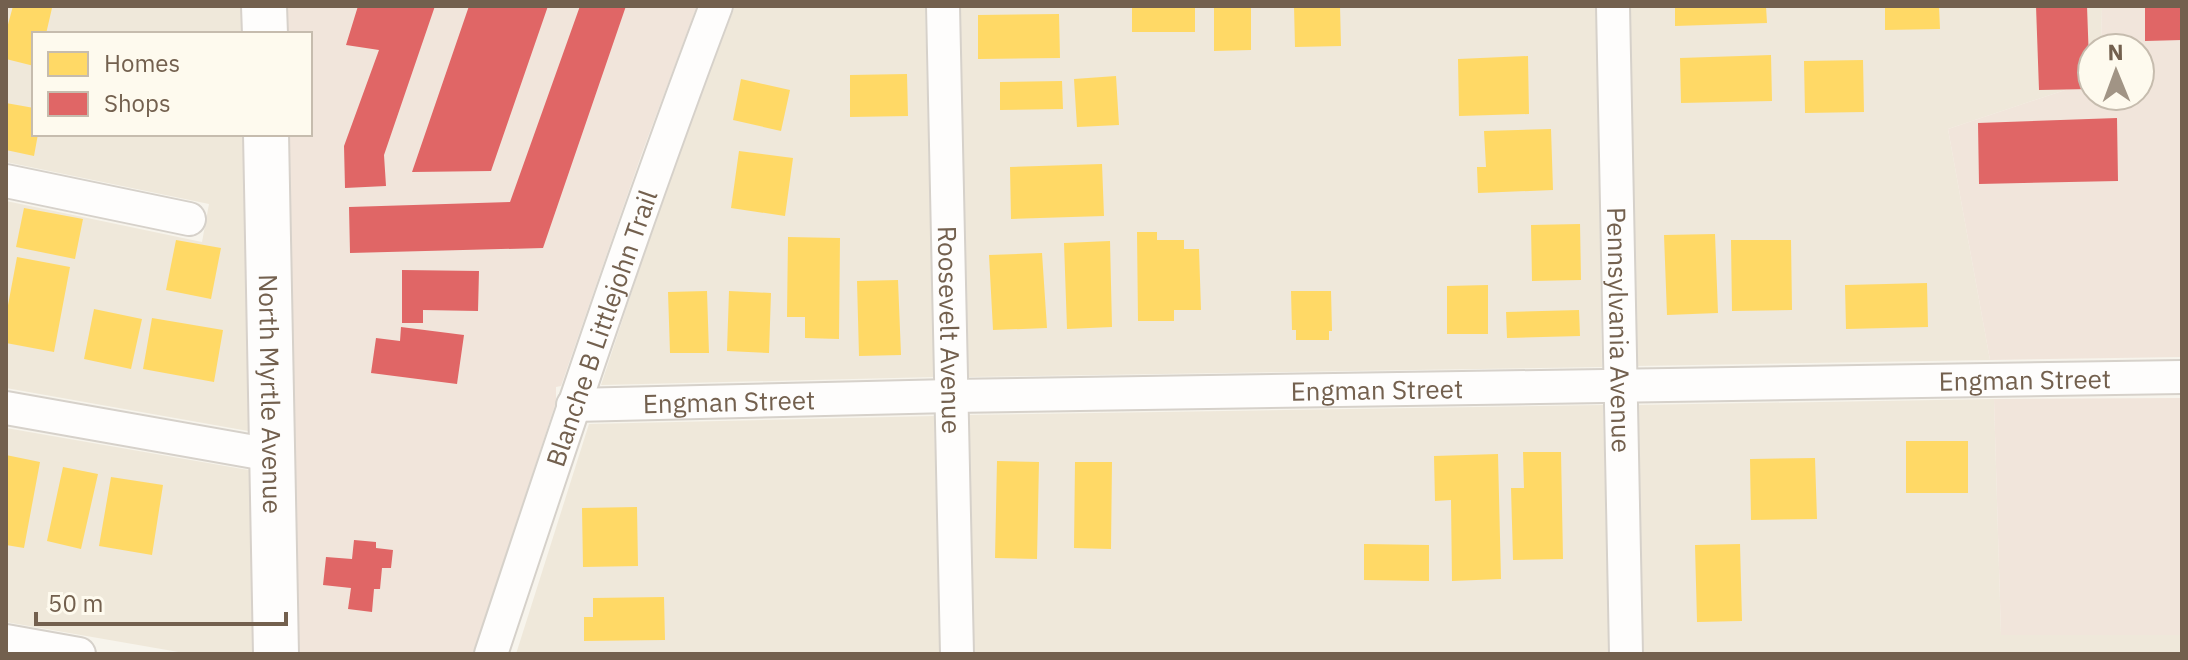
<svg xmlns="http://www.w3.org/2000/svg" width="2188" height="660" font-family="'IBM Plex Sans',sans-serif">
	<style>
		.residential { fill: #efe8da }
		.commercial { fill: #f1e5db }
		.homes { fill: #ffd966 }
		.shops { fill: #e06666 }
		.lines { fill: none; stroke-linecap: round; stroke-linejoin: round }
		.minor-casing { stroke: #d6d1ca; stroke-width: 36 }
		.secondary-casing { stroke: #d7d1ca; stroke-width: 48 }
		.minor { stroke: #fefdfc; stroke-width: 32 }
		.secondary { stroke: #fefdfc; stroke-width: 44 }
		.labels { text-anchor: middle; dominant-baseline: central; stroke-width: 8; stroke-linejoin: round; paint-order: stroke }
		.street-label { font-size: 26px; fill: #73604e; stroke: #fefaee }
	</style>
	<rect width="100%" height="100%" fill="#f7f4ec"/>
	<path class="residential" d="M6,6H247L248,34H34V134H249L254,432L6,388V201L202,242L209,204L6,162Z
		M735,6H925L934,377L601,385L673,167Z
		M960,6H1596L1602,367L968,377Z
		M1630,6H2102L2101,48H2092V81L1948,129L1990,360L1636,366Z
		M1994,399L2001,635H2182V654H1643L1637,405Z
		M1603,405L1609,654H974L969,415Z
		M934,416L940,654H516L589,424Z
		M6,428L254,471L258,654H190L6,622Z"/>
	<path class="commercial" d="M281,6H697L642,153L561,386L556,387V402L473,654H293L284,134H310V34H282Z
		M2102,6H2182V357L1990,360L1948,129L2092,81V96H2140V48H2101Z
		M2182,398V635H2001L1994,399Z"/>
	<path class="homes" d="M13,6L52,8L46,34H34V66L6,59V32Z
		M1132,6H1195V32H1132Z
		M1214,6H1251V50L1214,51Z
		M1294,6H1340L1341,46L1295,47Z
		M1675,6H1766L1767,23L1675,26Z
		M1885,6H1939L1940,29L1885,30Z
		M1059,14L1060,58L978,59V15Z
		M1771,55L1772,101L1681,103L1680,58Z
		M1528,56L1529,114L1459,116L1458,59Z
		M1863,60L1864,112L1805,113L1804,61Z
		M907,74L908,116L850,117V75Z
		M1116,76L1119,125L1077,127L1074,79Z
		M741,79L790,90L781,131L733,120Z
		M1062,81L1063,109L1000,110V82Z
		M6,103L34,108V134H38L34,156L6,150Z
		M1551,129L1553,190L1478,193L1477,167H1486L1484,131Z
		M739,151L793,158L785,216L731,208Z
		M1102,164L1104,216L1011,219L1010,167Z
		M24,208L83,219L75,259L16,247Z
		M1580,224L1581,280L1532,281L1531,225Z
		M1137,232H1157V240H1184V249H1199L1201,310H1174V321H1138Z
		M1715,234L1718,313L1667,315L1664,235Z
		M788,237L840,238L839,339L805,338V317H787Z
		M176,240L221,248L211,299L166,290Z
		M1731,240H1791L1792,310L1732,311Z
		M1110,241L1112,327L1067,329L1064,243Z
		M1042,253L1047,328L993,330L989,255Z
		M17,257L70,267L54,352L6,343V316Z
		M898,280L901,355L859,356L857,281Z
		M1927,283L1928,327L1846,329L1845,285Z
		M1488,285V334H1447V286Z
		M707,291L709,353H670L668,292Z
		M729,291L771,293L769,353L727,351Z
		M1291,291H1331L1332,331H1329V340H1296V330H1292Z
		M94,309L142,319L131,369L84,359Z
		M1579,310L1580,336L1507,338L1506,312Z
		M152,318L223,330L214,382L143,369Z
		M1906,441H1968V493H1906Z
		M1523,452H1561L1563,559L1513,560L1511,488H1524Z
		M1498,454L1501,579L1452,581L1451,500L1435,501L1434,456Z
		M6,455L40,462L24,548L6,545Z
		M1815,458L1817,519L1751,520L1750,459Z
		M997,461L1039,462L1037,559L995,558Z
		M1075,462H1112L1111,549L1074,548Z
		M63,467L98,474L81,549L47,541Z
		M111,477L163,485L152,555L99,546Z
		M637,507L638,566L583,567L582,508Z
		M1364,544L1429,545V581L1364,580Z
		M1740,544L1742,621L1697,622L1695,545Z
		M664,597L665,640L584,641V617H593V598Z"/>
	<path class="shops" d="M358,6H435L384,155L386,186L345,188L344,146L379,50L346,45Z
		M469,6H548L491,171L412,172Z
		M580,6H626L543,248L350,253L349,207L510,202Z
		M2036,6H2087L2090,89L2039,90Z
		M2145,6H2182V40L2145,41Z
		M2117,118L2118,181L1979,184L1978,123Z
		M402,270L479,271L478,311L423,310V323H402Z
		M401,327L464,335L457,384L371,373L376,338L400,341Z
		M354,540L376,542V548L393,550L391,568H382L380,589H374L372,612L348,609L351,588L323,585L326,557L352,559Z"/>
	<g class="lines">
		<defs>
			<g id="minor">
				<path id="s1" d="M943,6L957,654"/>
				<path id="s2" d="M1613,6L1626,654"/>
				<path d="M6,181L189,219"/>
				<path id="s3" d="M573,405L951,396L2182,377"/>
				<path d="M6,408L271,455"/>
				<path d="M6,641L79,654"/>
				<path id="s4" d="M491,654C563,437 635,220 716,6"/>
			</g>
			<g id="secondary">
				<path d="M264,6L265,34"/>
				<path id="s5" d="M266,134L276,654"/>
			</g>
		</defs>
		<use href="#minor" class="minor-casing"/>
		<use href="#secondary" class="secondary-casing"/>
		<use href="#minor" class="minor"/>
		<use href="#secondary" class="secondary"/>
	</g>
	<g class="labels">
		<g class="street-label">
			<text stroke="none"><textPath href="#s4" startOffset="344">Blanche B Littlejohn Trail</textPath></text>
			<text stroke="none"><textPath href="#s1" startOffset="324">Roosevelt Avenue</textPath></text>
			<text stroke="none"><textPath href="#s2" startOffset="324">Pennsylvania Avenue</textPath></text>
			<text stroke="none"><textPath href="#s3" startOffset="1452">Engman Street</textPath></text>
			<text stroke="none"><textPath href="#s3" startOffset="804">Engman Street</textPath></text>
			<text stroke="none"><textPath href="#s5" startOffset="260">North Myrtle Avenue</textPath></text>
			<text stroke="none"><textPath href="#s3" startOffset="156">Engman Street</textPath></text>
		</g>
	</g>
	<rect width="2188" height="660" fill="none" stroke="#73604e" stroke-width="16"/>
	<rect x="32" y="32" width="280" height="104" fill="#fefaee" stroke="#c6bcae" stroke-width="2"/>
	<rect x="48" y="52" width="40" height="24" fill="#ffd966" stroke="#c6bcae" stroke-width="2"/>
	<text x="104" y="72" font-size="24" fill="#73604e">Homes</text>
	<rect x="48" y="92" width="40" height="24" fill="#e06666" stroke="#c6bcae" stroke-width="2"/>
	<text x="104" y="112" font-size="24" fill="#73604e">Shops</text>
	<g transform="translate(2116 72) rotate(359)"><circle r="38" fill="#fefaee" stroke="#c6bcae" stroke-width="2"/>
	<path d="M0-6L14 30L0 20L-14 30Z" fill="#a19485"/>
	<text y="-12" font-size="22" font-weight="bold" text-anchor="middle" fill="#73604e">N</text>
	</g>
	<path d="M36 612v12h250v-12" fill="none" stroke="#73604e" stroke-width="4"/>
	<text x="48" y="612" font-size="24" fill="#73604e" stroke="#fefaee" stroke-width="6" paint-order="stroke">50 m</text>
</svg>
